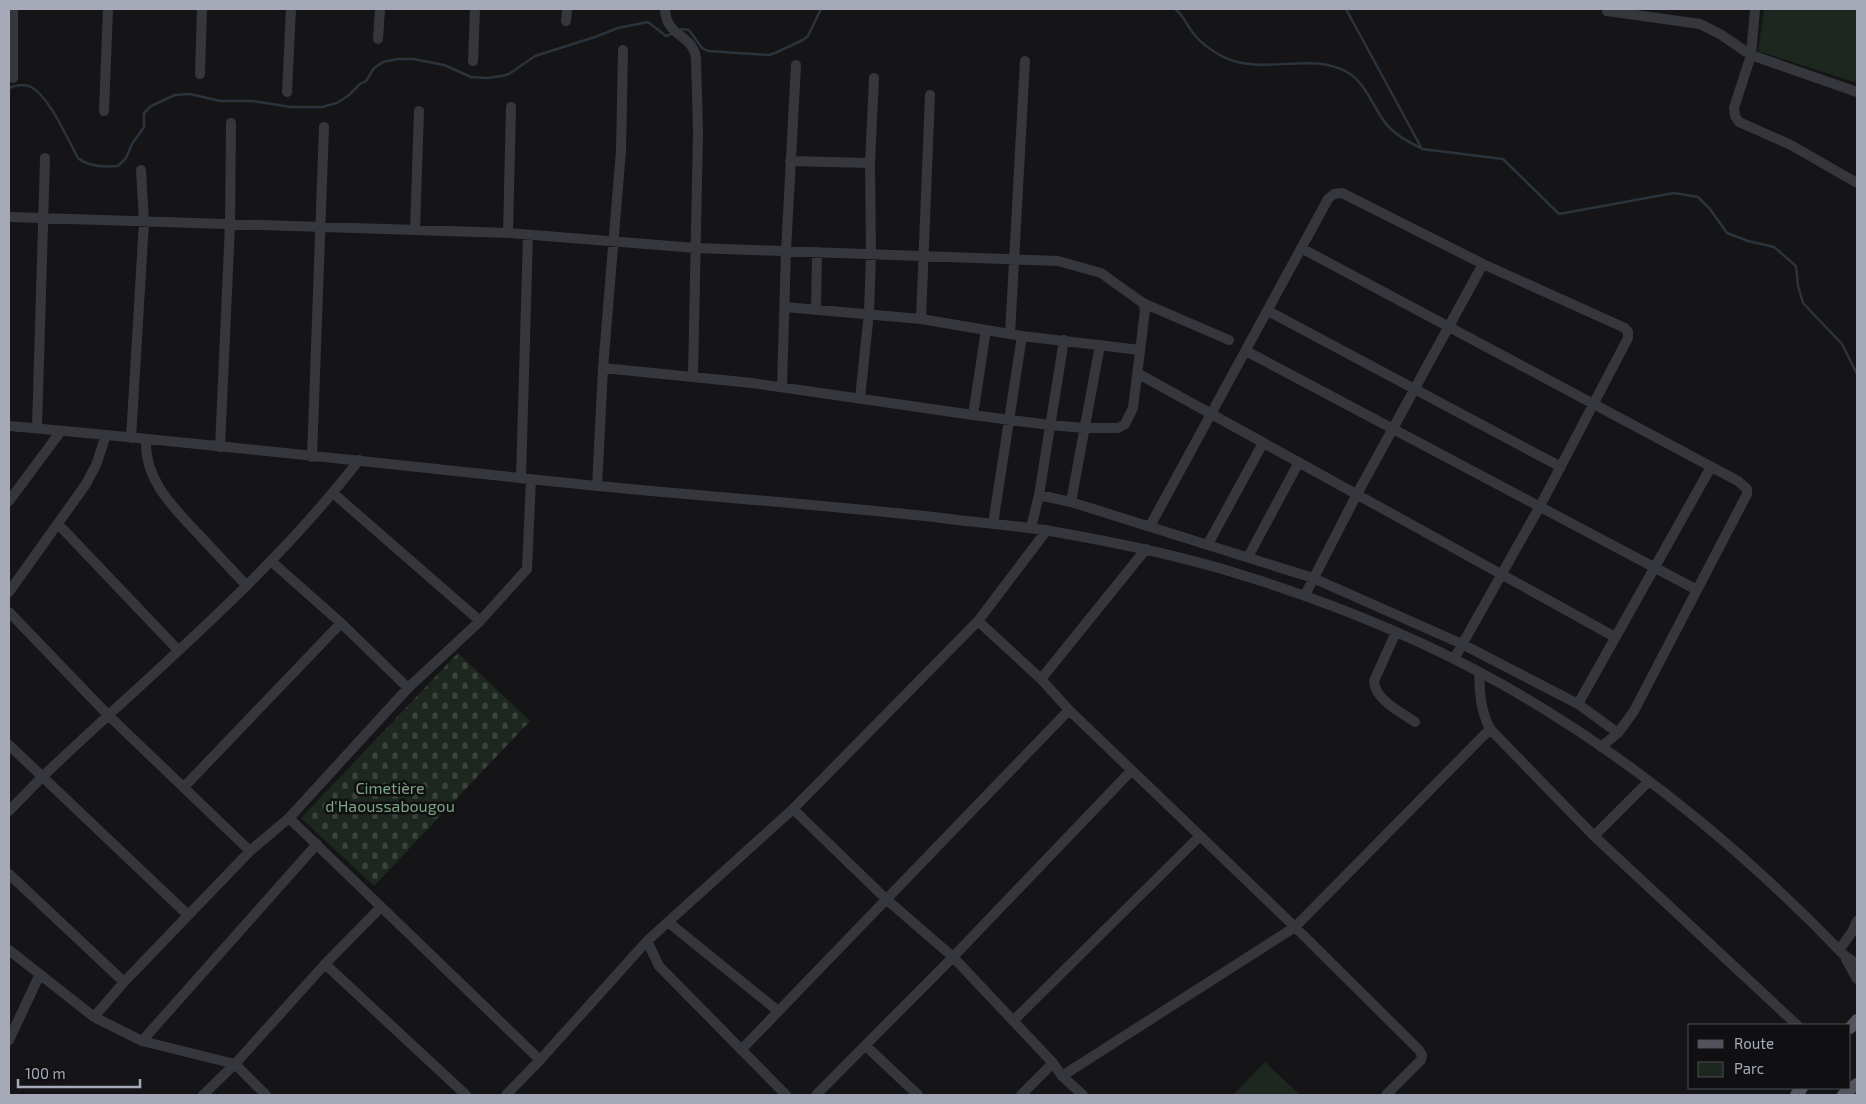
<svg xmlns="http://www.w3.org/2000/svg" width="1866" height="1104" font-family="'Exo 2',sans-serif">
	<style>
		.green { fill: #1d261f }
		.cemetery { fill: url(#cemetery-stones) }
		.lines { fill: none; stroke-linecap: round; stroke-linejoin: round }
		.stream { stroke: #2b333c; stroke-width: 2.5 }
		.minor { stroke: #36373d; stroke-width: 10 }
		.major { stroke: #52535c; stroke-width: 12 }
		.labels { text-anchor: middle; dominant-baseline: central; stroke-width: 5; stroke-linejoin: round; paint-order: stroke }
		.park-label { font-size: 16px; fill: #7ca482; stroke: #101012 }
	</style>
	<defs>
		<pattern id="cemetery-stones" width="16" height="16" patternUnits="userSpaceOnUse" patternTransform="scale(1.25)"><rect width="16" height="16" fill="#1d261f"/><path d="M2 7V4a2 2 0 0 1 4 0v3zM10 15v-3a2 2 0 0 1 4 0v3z" fill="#3b433d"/></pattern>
	</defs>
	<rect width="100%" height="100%" fill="#151517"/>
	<path class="green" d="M1764,9H1857V83L1758,51Z
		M1265,1062L1300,1095H1233Z"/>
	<path class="cemetery" d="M458,653L530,721L374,886L301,818Z"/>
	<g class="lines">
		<path class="stream" d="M1175,9C1183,15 1187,25 1193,33C1202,45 1220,57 1234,61C1271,72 1313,53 1347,72C1365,82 1373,106 1384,121C1392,133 1408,142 1421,148
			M1346,9L1422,149L1503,159L1559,214L1674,193L1698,197L1710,209L1727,233L1748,241L1774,247L1796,266L1798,286L1803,303L1842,344L1857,374
			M679,31L682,29L689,30L702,48L708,51L769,55L775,53L803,40L808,36L821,9
			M9,88C16,85 23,83 31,87C49,96 68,140 78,158C88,167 106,167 118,166L126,158L132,144L144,127V113L151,106L175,95L190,94L220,101H253L291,107H322L337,103L349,95L360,84L366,81L374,68L383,62L398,59H413L444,65L471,77L487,78L502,76L509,74L535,56L595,37L618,28L648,22L666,36L674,33"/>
		<path class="minor" d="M665,9C666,38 694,34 696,59L698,132L693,377
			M1607,9V11L1700,24L1720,34L1751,55L1857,92
			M1755,9L1751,55L1734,108L1735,116L1739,122L1791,145L1857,183
			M566,21L567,9
			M378,39L380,9
			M473,61L475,9
			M200,74L202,9
			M13,78V9
			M287,92L291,9
			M104,111L108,9
			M790,161L870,163
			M9,217L508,233L696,248L1058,261L1101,273L1143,303L1229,340
			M415,230L419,111
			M508,233L511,107
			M1301,248L1738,481L1747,489V494L1634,711L1618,733L1601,747
			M785,307L921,319L1022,336L1140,350
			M816,308L817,252
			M1268,311L1561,467
			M921,319L930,95
			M1010,334L1025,61
			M1246,351L1697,590
			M603,368L752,383L973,415L1049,425L1085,428H1118L1125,424L1133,408L1145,310L1143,303
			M1137,373L1615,637
			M782,387L786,251L796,65
			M860,398L869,313L871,254L870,163L874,78
			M973,415L986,330
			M9,426C205,443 401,466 598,486C713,497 827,505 942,518C978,523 1014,525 1050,531C1114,542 1179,555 1242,575C1333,603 1422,639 1505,686C1630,757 1745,852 1844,955L1857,964
			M37,428L45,158
			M131,438L144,222L141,170
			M146,440C144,481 175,509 201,537C216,553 231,569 246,585
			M220,447L230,225L231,123
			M312,457L324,127
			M521,478L528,235
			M597,486L603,368L621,151L623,50
			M333,493L480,621
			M1039,495L1071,502L1313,578L1462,644L1578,704L1618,733
			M9,501L61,431
			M1071,502L1100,345
			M58,524L178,650
			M993,524L1022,336
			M1150,526L1328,199L1334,194L1342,193L1483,264L1625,328L1628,332V338L1540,506L1454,659
			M1031,528L1039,495L1064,340
			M1208,544L1263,443
			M1248,557L1299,462
			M271,561L341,623L408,688
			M9,592L86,484L96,465L106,435
			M1305,595L1357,494L1483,264
			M9,612L108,715L250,851
			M978,621L1041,679L1069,710L1295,927L1419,1050L1422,1055L1421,1060L1386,1095
			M1396,632L1374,681C1375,700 1401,712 1415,722
			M1479,673C1480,694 1480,709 1490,729L1594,836L1797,1025
			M1041,679L1146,549
			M1578,704L1711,467
			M9,745L188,915
			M184,787L341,623
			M793,809L886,899L953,957L1053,1063L1062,1076L1083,1095
			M9,811L41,778C148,676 269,577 359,460
			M289,818L540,1060
			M1594,836L1648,782
			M9,874L124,982
			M668,922L778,1011
			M647,941L659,966L786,1095
			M9,950L94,1017L142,1041L235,1064L266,1095
			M1839,950L1852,932L1857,921
			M1846,959L1857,979
			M325,964L466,1095
			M94,1017L124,982L250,851L289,818L408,688L480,621L527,569L531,479
			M1013,1021L1199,837
			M9,1040L40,974
			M142,1041L317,844
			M866,1046L918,1095
			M741,1050L1069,710
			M1062,1076L1295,927L1490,729
			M203,1095L235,1064L325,964L381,907
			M506,1095L540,1060L647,941L793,809L978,621L1047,530
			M816,1095L953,957L1131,771
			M1021,1095L1053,1063"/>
		<path class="major" d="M1850,1028L1857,1020
			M1796,1095L1802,1088
			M1843,1095L1857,1084"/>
	</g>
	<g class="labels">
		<g class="park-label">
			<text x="390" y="787">Cimetière<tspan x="390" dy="18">d'Haoussabougou</tspan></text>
		</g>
	</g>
	<rect width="1866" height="1104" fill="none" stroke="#a6aab8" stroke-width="20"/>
	<rect x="1688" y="1024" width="162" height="65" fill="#101012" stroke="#4c4e54"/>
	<rect x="1698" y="1040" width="25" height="8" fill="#52535c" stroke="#4c4e54"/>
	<text x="1734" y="1049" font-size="15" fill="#a6aab8">Route</text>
	<rect x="1698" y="1062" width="25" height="15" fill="#1d261f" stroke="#4c4e54"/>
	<text x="1734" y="1074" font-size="15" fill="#a6aab8">Parc</text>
	<path d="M18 1079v8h122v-8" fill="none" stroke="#a6aab8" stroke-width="2.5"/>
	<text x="25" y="1079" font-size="15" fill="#a6aab8" stroke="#101012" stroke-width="4" paint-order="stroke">100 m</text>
</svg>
